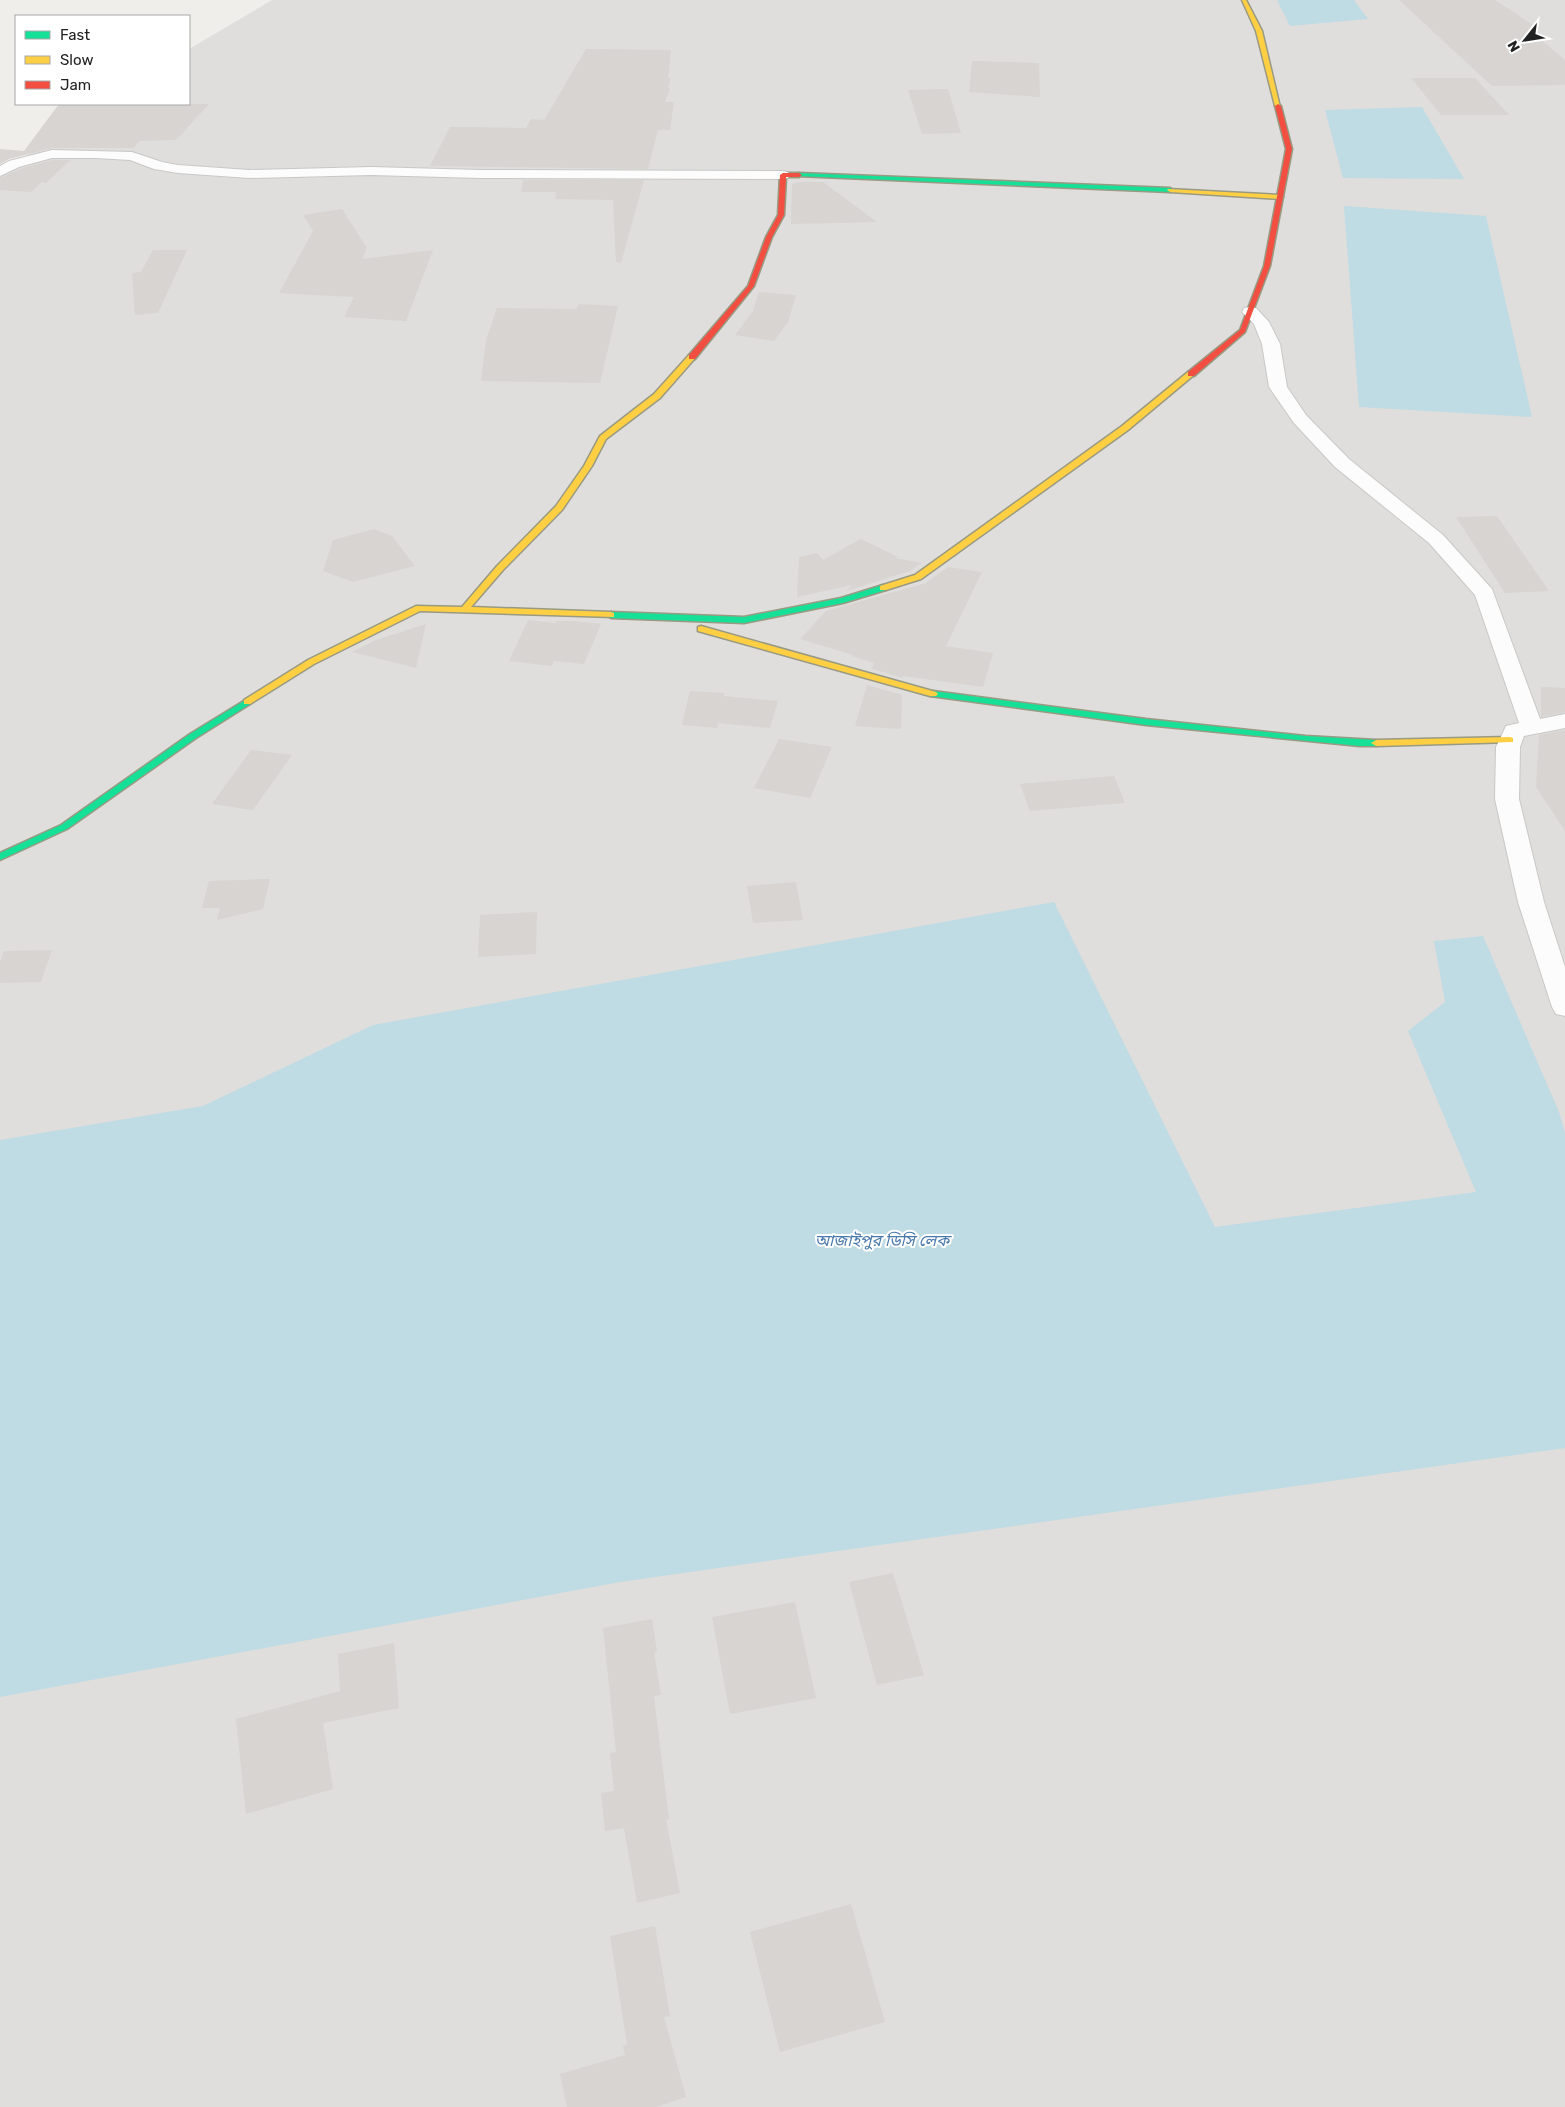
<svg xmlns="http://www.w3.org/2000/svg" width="1565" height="2107" font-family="Rubik,'Noto Sans Bengali',sans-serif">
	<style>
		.residential { fill: #dfdedc }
		.water { fill: #bfdbe3 }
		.building { fill: #d7d4d2 }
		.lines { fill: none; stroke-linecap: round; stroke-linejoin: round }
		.street-casing { stroke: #c9c8c7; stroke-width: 2 }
		.fast-casing { stroke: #999a82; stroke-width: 3 }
		.slow-casing { stroke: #999a82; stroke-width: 3 }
		.jam-casing { stroke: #999a82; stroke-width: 3 }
		.street { fill: #fdfcfc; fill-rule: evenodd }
		.fast { fill: #16e098; fill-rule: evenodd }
		.slow { fill: #ffcf43; fill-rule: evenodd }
		.jam { fill: #f24e42; fill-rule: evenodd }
		.labels { text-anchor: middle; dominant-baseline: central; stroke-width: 4; stroke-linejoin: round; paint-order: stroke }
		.water-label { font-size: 16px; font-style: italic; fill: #4a7aab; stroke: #fff }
	</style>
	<rect width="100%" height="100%" fill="#f0eeeb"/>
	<path class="residential" d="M272,0H1565V2107H0V171L16,163L98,104H189V49Z"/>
	<path class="water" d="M1277,0H1354L1368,19L1290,26Z
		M1422,107L1464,179L1343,178L1325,110Z
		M1344,206L1486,216L1532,417L1359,407Z
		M1054,902L1215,1227L1476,1192L1408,1031L1445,1002L1434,941L1483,936L1559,1112L1565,1133V1448L620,1582L0,1697V1140L203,1106L373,1025Z"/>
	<path class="building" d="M1399,0H1495L1538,28L1528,29L1565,60V85L1492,86Z
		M586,49L671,50L668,78H671L668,88H670L665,102H674L670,130H658L648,169L430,166L450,127L526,128L531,119L544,120Z
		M972,61L1039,63L1040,97L969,92Z
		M1411,78H1475L1509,115H1441Z
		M948,89L961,133L922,134L908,90Z
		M59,104H209L176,140L139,141L134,148H52L9,159L0,164V149L24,151Z
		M52,160H70L46,183L42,182L31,192L0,190V178L20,169Z
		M523,180H644L621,263L616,262L613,200L555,199L556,192H521Z
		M800,182H823L877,222L791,224L792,184Z
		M342,209L367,248L362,259L433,250L406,321L344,317L354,297L279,293L313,231L303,215Z
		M153,250H187L158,313L135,315L132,273L141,272Z
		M759,292L796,295L788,322L774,341L735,335L753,311Z
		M579,304L618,306L600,383L481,381L486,340L497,308L576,309Z
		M1497,516L1549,591L1505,593L1456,517Z
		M374,529L392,536L415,566L353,582L323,571L333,540Z
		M861,539L898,557L895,558L922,563L910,571L846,591L852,585L797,597L799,557L817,553L823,560Z
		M948,567L982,572L946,646L993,653L983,687L903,676V678L872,669L874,663L852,656L853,655L800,639L826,611L926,583Z
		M528,620L556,623V621H573L601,624L584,664L554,661L552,666L509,661Z
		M426,624L416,668L352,652L376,640Z
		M867,685L902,695L901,729L855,726Z
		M1541,687L1565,688V712L1541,717Z
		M690,691L724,693V696L778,701L770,728L718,723L717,728L682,725Z
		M1565,730V831L1536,787L1539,735Z
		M779,739L832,747L810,798L754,788Z
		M251,750L292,755L253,810L212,804Z
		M1114,776L1125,803L1030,811L1020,784Z
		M270,879L263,909L217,920L220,908H202L209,881Z
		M796,882L803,920L753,923L747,886Z
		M537,912L536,954L478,957L480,915Z
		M52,950L41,982L0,983V962L4,951Z
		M893,1573L924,1675L877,1685L849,1582Z
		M795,1602L816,1698L730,1714L712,1617Z
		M652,1619L657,1652L654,1653L661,1695L654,1696L669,1819L666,1820L680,1893L637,1903L624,1828L605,1831L601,1793L614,1791L610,1753L616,1752L603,1628Z
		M394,1643L399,1708L323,1723L333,1789L246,1814L236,1719L340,1691L338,1654Z
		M851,1904L885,2022L780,2052L750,1932Z
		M655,1926L670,2016L664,2017L686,2097L656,2107H567L560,2074L625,2055L623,2046L627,2045L610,1936Z"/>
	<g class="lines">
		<defs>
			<path id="street" d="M52,150L132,152L162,162L178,165L249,170L371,167L480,170L783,171L788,172L790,175L788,178L783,179L480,178L371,175L249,178L178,173L154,169L130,160L96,158H52L19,167L0,176V166L9,161Z
				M1250,307L1256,308L1269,322L1280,344L1287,387L1306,415L1349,459L1443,535L1492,589L1540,719L1565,714V728L1524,736L1520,747L1519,799L1544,902L1565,967V1016L1556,1014L1552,1007L1518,902L1495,799L1496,747L1506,726L1519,723L1475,595L1429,543L1335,467L1294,423L1269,387L1262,344L1254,324L1242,312L1244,308Z"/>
			<path id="fast" d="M799,173L1170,188L1173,190L1170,192L797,176V174Z
				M883,585L887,588L886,590L843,603L744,623L611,618L607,615L611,612L744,617L841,598Z
				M933,691L1146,719L1306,736L1376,740L1381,743L1376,746H1360L1146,725L930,696L928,694Z
				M247,699L250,700V704L196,738L67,829L0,860V853L61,825L190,734Z"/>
			<path id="slow" d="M1242,0H1246L1262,31L1280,107L1275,106L1256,31Z
				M1168,189L1280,195L1283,197L1280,199L1170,192L1167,190Z
				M689,355L696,357L660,398L606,439L592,466L562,510L503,570L471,607L611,612L614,613V617L420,611L314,664L250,704H244V700L308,660L416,606L462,607L497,566L556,506L584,466L600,436L654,394Z
				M1188,372L1195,374L1128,430L921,579L886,590H880V586L915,575L1122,426Z
				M701,626L936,692L938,694L936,696H930L698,631V627Z
				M1510,737L1513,738V742L1376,746L1371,743L1376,740Z"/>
			<path id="jam" d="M1278,104L1281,106L1292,149L1270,266L1245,332L1194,376H1188V372L1240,330L1264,266L1286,149L1275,106Z
				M783,173H799L802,175L799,177H786L784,215L772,237L754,286L695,359H689V355L748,286L766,237L778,215L780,175Z"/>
		</defs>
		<use href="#street" class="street-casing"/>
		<use href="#fast" class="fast-casing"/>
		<use href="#slow" class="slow-casing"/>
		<use href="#jam" class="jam-casing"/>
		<use href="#street" class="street"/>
		<use href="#fast" class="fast"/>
		<use href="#slow" class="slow"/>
		<use href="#jam" class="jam"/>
	</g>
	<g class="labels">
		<g class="water-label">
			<text x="882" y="1240">আজাইপুর ডিসি লেক</text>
		</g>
	</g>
	<rect x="15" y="15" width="175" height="90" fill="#ffffff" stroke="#a7a7a7"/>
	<rect x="25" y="31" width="25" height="8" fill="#16e098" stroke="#a7a7a7"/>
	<text x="60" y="40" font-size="15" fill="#222222">Fast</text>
	<rect x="25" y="56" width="25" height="8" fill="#ffcf43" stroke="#a7a7a7"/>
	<text x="60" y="65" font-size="15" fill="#222222">Slow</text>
	<rect x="25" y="81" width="25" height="8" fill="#f24e42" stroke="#a7a7a7"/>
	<text x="60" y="90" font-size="15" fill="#222222">Jam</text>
	<g transform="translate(1525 40) rotate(240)" stroke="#ffffff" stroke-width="4" paint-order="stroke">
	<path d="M0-4L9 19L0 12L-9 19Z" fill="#222222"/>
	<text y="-8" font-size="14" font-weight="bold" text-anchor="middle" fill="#222222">N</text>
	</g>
</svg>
